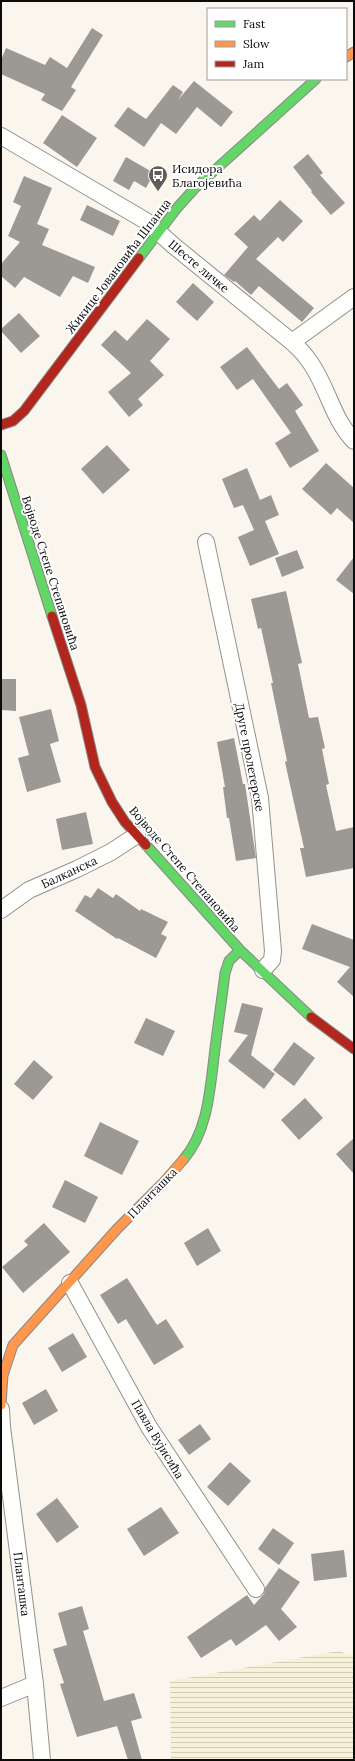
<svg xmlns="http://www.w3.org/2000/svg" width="355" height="1761" font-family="Lora,serif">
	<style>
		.farmland { fill: url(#farmland-rules) }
		.building { fill: #9c9894 }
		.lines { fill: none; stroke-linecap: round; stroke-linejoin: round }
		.street-casing { stroke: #93918d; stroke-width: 18 }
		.fast-casing { stroke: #898783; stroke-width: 11 }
		.slow-casing { stroke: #898783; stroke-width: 11 }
		.jam-casing { stroke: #898783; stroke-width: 11 }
		.street { stroke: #fefefc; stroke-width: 16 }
		.fast { stroke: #63d668; stroke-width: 9 }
		.slow { stroke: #ff974d; stroke-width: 9 }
		.jam { stroke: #b3261e; stroke-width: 9 }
		.labels { text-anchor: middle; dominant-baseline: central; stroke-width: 4; stroke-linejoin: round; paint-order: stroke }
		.poi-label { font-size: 12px; fill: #0b0b0b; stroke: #fff; text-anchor: start }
		.street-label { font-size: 12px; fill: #0b0b0b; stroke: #fff }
	</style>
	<defs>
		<pattern id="farmland-rules" width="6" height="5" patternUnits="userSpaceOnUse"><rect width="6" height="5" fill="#f7f1d9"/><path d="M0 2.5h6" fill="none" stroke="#d2cdb9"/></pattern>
	</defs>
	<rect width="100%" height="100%" fill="#faf6ed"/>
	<path class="farmland" d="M338,1651L354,1656V1760H171L170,1681Z"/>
	<path class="building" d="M92,28L103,35L71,87L76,90L62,111L41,100L45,94L1,74V60L6,48L45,65L50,57L67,68Z
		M194,81L233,112L221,127L197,107L176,134L161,123L144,147L114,126L128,107L146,119L173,85L183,92L178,100Z
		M62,115L97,138L77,167L43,143Z
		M308,154L323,173L320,175L345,203L331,215L311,192L312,191L293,167Z
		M126,157L154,173L146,188L134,181L129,190L113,181Z
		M24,176L52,188L37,224L49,229L42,245L95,267L88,283L73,276L60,297L24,277L15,288L1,276V264L20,242L8,236L21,206L13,202Z
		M280,200L303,221L283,242L278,237L256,259L314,308L302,322L259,286L251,295L235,281L234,282L224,275L248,247L234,234L254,215L260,221Z
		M87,205L120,221L113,236L80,220Z
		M193,283L214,302L197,321L176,302Z
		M19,313L40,336L21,353L1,331V329Z
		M147,319L170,339L150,361L164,375L138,399L143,405L129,417L108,392L131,373L101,345L115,330L127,341Z
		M247,347L279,389L287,383L303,405L295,411L319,451L290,468L275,443L291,433L253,379L237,390L220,367Z
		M107,445L130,470L103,494L81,469Z
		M326,463L354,488V523L337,508L331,515L302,489Z
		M247,468L260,500L271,495L279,515L265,521L279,554L250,566L238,537L254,530L243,505L234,508L222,479Z
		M297,550L304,568L282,577L275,558Z
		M354,557V594L336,580Z
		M286,591L302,663L298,664L309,718L318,717L325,748L322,749L329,784L326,785L336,831L354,827V868L306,877L300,848H304L285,762L287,761L271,683H273L261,628L258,629L251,599Z
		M1,679H16V711L1,710Z
		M51,709L59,741L50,744L61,782L27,792L18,758L29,755L19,717Z
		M234,738L243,784H245L256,858L236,861L229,818H227L223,787H225L217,742Z
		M86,812L93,844L62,850L56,819Z
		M98,888L113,898L116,894L140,911L141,909L168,922L161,934L167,937L156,958L118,938L117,939L75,911L85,895L91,898Z
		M312,924L354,940V997L337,982L350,967L302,949Z
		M242,1003L263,1008L251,1055L275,1074L264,1089L228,1061L248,1035L234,1032Z
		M146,1018L175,1031L163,1056L134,1043Z
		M294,1042L315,1058L294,1086L273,1070Z
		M34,1060L53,1077L33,1100L14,1084Z
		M305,1098L323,1118L299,1140L281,1120Z
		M100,1122L139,1141L122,1175L84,1156Z
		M354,1138V1174L336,1154Z
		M65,1180L98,1197L85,1223L52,1207Z
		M44,1223L70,1252L23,1293L2,1267L28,1245L24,1241Z
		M208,1228L221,1251L197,1266L184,1243Z
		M127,1278L157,1325L166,1319L184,1347L154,1365L126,1319L118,1324L100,1295Z
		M73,1333L87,1357L62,1372L48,1348Z
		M46,1389L58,1411L34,1425L22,1403Z
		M200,1424L211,1439L189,1455L178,1440Z
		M230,1462L251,1481L228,1506L207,1487Z
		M57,1498L79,1527L57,1543L36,1514Z
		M161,1507L179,1533L144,1556L127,1529Z
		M273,1528L294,1543L279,1565L258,1549Z
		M344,1550L347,1577L314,1581L311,1554Z
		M279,1568L300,1582L281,1609L297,1627L279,1641L266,1625L236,1646L231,1639L201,1658L187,1637L247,1595L254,1605L264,1594L265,1588Z
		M82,1606L89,1629L83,1631L104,1701L134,1693L142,1718L131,1721L142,1760H128L117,1726L77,1737L60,1684L64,1683L53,1649L67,1645L58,1613Z"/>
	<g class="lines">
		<defs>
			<path id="street" d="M1,136L146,221L174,246L292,342C297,347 303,352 307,358C327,383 331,417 354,441
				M292,342L354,297
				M206,542L260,798L273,951L272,960L263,970
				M1,910L29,890L77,869L111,852L137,835
				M70,1283L149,1427L256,1589
				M1,1409L2,1427L35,1684L42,1760
				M1,1698L35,1684"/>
			<path id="fast" d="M139,258L177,208L195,188L316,79
				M1,455L52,616
				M146,845L240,950L311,1017
				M183,1160C209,1131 210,1086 215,1049C218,1024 222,998 225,973L229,961L240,950"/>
			<path id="slow" d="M346,57L354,52
				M1,1405L3,1375L13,1345L117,1229L163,1183L183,1160"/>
			<path id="jam" d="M1,425L13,421L24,411L139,258
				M52,616L81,705L95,767L112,802L125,822L146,845
				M311,1017L354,1049"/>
		</defs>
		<use href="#street" class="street-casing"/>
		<use href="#fast" class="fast-casing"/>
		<use href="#slow" class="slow-casing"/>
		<use href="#jam" class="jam-casing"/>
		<use href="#street" class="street"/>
		<use href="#fast" class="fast"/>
		<use href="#slow" class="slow"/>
		<use href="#jam" class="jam"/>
	</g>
	<defs>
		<symbol id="bus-pin" viewBox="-11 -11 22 30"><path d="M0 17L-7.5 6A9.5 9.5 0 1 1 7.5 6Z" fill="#5f5d5a" stroke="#fff"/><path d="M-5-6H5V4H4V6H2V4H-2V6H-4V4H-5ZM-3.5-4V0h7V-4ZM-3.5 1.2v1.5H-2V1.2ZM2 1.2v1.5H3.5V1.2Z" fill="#fff"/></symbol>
	</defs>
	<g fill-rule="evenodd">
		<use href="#bus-pin" x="147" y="164" width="22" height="30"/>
	</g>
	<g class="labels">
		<g class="poi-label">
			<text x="172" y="168">Исидора<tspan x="172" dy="14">Благојевића</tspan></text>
		</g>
		<g class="street-label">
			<text transform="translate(118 266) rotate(-53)">Жикице Јовановића Шпанца</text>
			<text transform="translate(199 266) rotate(40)">Шесте личке</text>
			<text transform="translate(51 573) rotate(72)">Војводе Степе Степановића</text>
			<text transform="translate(250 757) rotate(79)">Друге пролетерске</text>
			<text transform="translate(185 869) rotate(49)">Војводе Степе Степановића</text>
			<text transform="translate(69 872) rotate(-25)">Балканска</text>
			<text transform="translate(152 1193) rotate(-46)">Планташка</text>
			<text transform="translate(158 1439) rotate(59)">Павла Вујисића</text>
			<text transform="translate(22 1584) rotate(83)">Планташка</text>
		</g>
	</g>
	<rect width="355" height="1761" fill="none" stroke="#0b0b0b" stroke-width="4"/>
	<rect x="207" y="8" width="140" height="72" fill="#ffffff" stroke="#9d9d9d"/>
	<rect x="215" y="21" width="20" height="6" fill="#63d668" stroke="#9d9d9d"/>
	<text x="243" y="28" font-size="12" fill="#0b0b0b">Fast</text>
	<rect x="215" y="41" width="20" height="6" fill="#ff974d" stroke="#9d9d9d"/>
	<text x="243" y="48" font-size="12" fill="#0b0b0b">Slow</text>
	<rect x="215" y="61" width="20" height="6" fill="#b3261e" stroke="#9d9d9d"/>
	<text x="243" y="68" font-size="12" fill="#0b0b0b">Jam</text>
</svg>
